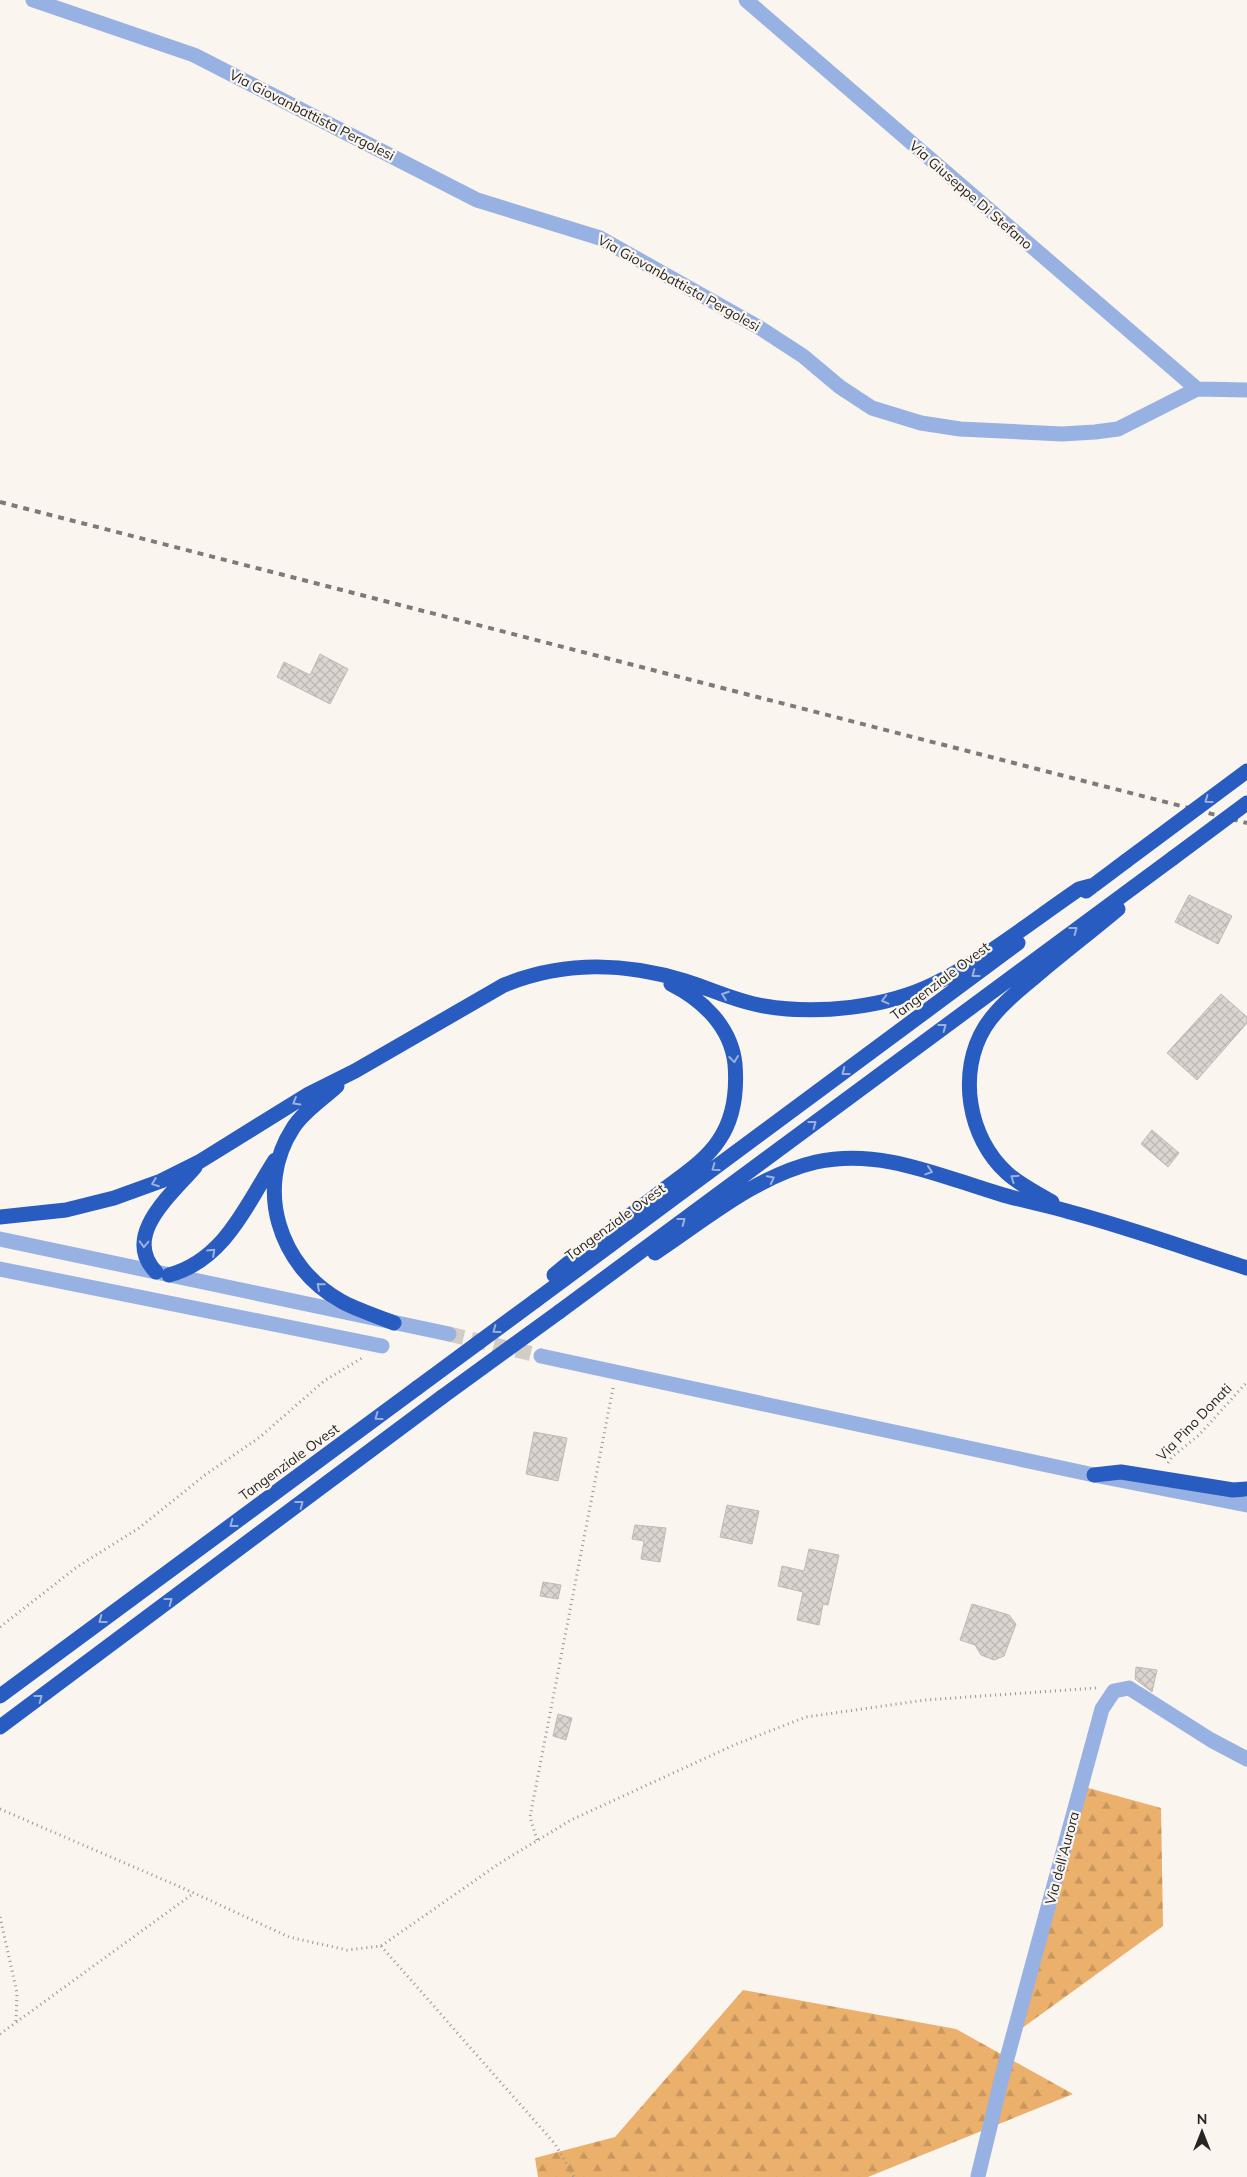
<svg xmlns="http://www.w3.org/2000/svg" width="1247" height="2177" font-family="Mulish,sans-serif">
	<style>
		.forest { fill: url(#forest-firs) }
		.building { fill: url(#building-cross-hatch); stroke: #c0bab4 }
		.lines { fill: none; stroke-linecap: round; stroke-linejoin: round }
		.minor-tunnel { stroke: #d1ccc6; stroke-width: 15; stroke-dasharray: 15 8; stroke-linecap: butt }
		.path { stroke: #999591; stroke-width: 3; stroke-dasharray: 1 4; stroke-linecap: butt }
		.minor { stroke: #97b2e2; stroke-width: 15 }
		.highway { stroke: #285cc1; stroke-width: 15 }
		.rail { stroke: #7e7a77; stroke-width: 4; stroke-dasharray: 6 6; stroke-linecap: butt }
		.highway-bridge { stroke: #285cc1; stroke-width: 15 }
		.oneway { stroke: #9cb0da }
		.labels { text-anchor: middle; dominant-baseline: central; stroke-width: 4.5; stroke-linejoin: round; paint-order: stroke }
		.street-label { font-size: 14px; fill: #282624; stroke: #fbf5ef }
	</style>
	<defs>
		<pattern id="forest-firs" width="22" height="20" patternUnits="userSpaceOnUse" patternTransform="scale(1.25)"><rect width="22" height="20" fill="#eab06c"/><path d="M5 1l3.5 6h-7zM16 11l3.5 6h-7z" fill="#c9975d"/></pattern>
		<pattern id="building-cross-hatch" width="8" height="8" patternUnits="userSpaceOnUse" patternTransform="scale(1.25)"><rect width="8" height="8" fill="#dbd5cf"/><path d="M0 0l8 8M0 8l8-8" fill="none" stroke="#bcb7b2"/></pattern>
	</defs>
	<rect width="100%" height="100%" fill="#fbf5ef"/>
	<path class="forest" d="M1081,1786L1161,1808L1163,1926L1014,2034Z
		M743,1990L956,2029L1073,2094L868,2177H538L535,2158L615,2137Z"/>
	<path class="building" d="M320,654L348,669L330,704L277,677L284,662L310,675Z
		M1189,895L1232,916L1218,944L1175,922Z
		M1221,994L1247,1017V1023L1197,1080L1167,1053Z
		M1152,1130L1179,1153L1168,1167L1141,1144Z
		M534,1432L567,1438L558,1481L526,1474Z
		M727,1505L759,1511L752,1544L720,1537Z
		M635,1525L666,1528L660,1562L641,1559L644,1541L632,1539Z
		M809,1549L839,1555L828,1605L823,1604L819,1625L797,1620L803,1592L778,1586L782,1566L804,1571Z
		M543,1582L561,1585L558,1599L540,1596Z
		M972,1604L1009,1615L1016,1624L1004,1656L994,1660L981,1655L975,1645L960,1640Z
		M1136,1667L1157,1670L1152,1692L1135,1679Z
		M558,1714L572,1718L566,1740L553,1736Z"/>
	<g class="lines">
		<path class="minor-tunnel" d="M449,1334L541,1356"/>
		<path class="path" d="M1168,1463L1172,1457L1199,1435L1247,1382
			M0,1627L77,1567L139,1528L205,1475L260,1437L324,1381L362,1358
			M0,1809L194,1893L289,1937L347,1950L381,1946L500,1863L571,1820L734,1745L806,1717L925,1700L1096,1688
			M537,1840L530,1817L613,1388
			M0,1917L17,1993L16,2022
			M381,1946L555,2144L574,2177
			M0,2034L194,1893"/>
		<path class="minor" d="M33,0L194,55L477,200L600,238L760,328L803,356L840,387L872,408L921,423L960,429L1062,434L1095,432L1118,429L1197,389L1247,390
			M746,0L1197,389
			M0,1239L449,1334
			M0,1269L382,1346
			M541,1356L1094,1475L1247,1505
			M978,2176L1003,2073L1102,1709L1114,1691L1129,1688L1211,1740L1247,1759"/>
		<path class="highway" d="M1086,891L1126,861
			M337,1086C323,1099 303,1112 293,1128C254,1188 279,1267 341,1301C357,1310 377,1316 394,1323
			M1052,1202C1037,1193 1020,1185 1007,1173C968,1138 957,1072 985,1027C999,1005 1022,988 1042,971C1067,950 1093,930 1118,909
			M0,1217L66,1210L114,1198L161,1181L199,1162L307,1095L355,1071L504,985C564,961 623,962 685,981C711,989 737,1002 764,1006C817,1015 885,1008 934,984C985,959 1032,921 1079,889L1094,885
			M655,1253C705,1220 756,1176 816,1162C881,1148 939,1176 1000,1194C1023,1201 1047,1205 1070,1212C1130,1228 1188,1249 1247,1268
			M156,1272C121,1236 171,1195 195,1167
			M169,1275C225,1260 246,1205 275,1160
			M554,1275C590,1244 629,1217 666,1188C684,1174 706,1160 719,1140C734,1118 737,1089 735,1064C731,1027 703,1000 671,984
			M535,1301L1018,943
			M559,1312L1173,858
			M1094,1475L1121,1472L1233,1490L1247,1489
			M0,1696L417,1388
			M0,1727L442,1397"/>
		<path class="rail" d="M0,502L1247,823"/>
		<path class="highway-bridge" d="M1173,858L1247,803
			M1126,861L1247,771
			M417,1388L535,1301
			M442,1397L559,1312"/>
	</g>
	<defs><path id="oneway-chevron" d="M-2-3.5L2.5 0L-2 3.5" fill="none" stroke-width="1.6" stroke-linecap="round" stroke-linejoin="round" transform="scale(1.25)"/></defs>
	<g class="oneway">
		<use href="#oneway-chevron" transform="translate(1208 800) rotate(144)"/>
		<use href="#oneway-chevron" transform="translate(1074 930) rotate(-37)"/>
		<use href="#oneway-chevron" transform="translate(975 974) rotate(143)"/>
		<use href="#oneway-chevron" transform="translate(725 995) rotate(-160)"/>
		<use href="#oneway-chevron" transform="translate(885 1000) rotate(166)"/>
		<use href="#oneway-chevron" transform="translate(943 1027) rotate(-37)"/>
		<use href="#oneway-chevron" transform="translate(734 1059) rotate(83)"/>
		<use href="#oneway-chevron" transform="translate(845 1072) rotate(143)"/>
		<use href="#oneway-chevron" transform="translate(296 1102) rotate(149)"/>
		<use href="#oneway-chevron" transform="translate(813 1124) rotate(-37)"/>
		<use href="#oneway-chevron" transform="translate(715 1168) rotate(144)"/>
		<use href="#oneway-chevron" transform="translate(929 1171) rotate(18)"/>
		<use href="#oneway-chevron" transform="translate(1014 1178) rotate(-145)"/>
		<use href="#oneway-chevron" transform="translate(771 1179) rotate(-27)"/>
		<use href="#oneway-chevron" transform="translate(155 1183) rotate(159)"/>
		<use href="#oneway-chevron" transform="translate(682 1221) rotate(-37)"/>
		<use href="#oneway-chevron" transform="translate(144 1244) rotate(92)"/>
		<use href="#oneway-chevron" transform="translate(212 1252) rotate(-43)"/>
		<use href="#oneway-chevron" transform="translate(320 1286) rotate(-139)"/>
		<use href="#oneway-chevron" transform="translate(496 1330) rotate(144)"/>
		<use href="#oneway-chevron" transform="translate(378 1417) rotate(144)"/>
		<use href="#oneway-chevron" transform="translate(300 1504) rotate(-37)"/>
		<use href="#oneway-chevron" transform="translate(233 1524) rotate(143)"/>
		<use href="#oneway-chevron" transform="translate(169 1601) rotate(-37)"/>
		<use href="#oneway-chevron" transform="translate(102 1620) rotate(143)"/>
		<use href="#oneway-chevron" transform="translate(39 1698) rotate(-37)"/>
	</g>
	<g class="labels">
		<g class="street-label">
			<text transform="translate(312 115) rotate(27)">Via Giovanbattista Pergolesi</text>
			<text transform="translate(971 195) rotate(41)">Via Giuseppe Di Stefano</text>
			<text transform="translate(679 283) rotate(29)">Via Giovanbattista Pergolesi</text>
			<text transform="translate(940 981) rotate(-37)">Tangenziale Ovest</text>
			<text transform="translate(615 1222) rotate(-36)">Tangenziale Ovest</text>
			<text transform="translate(1194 1422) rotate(-46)">Via Pino Donati</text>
			<text transform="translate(289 1462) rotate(-36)">Tangenziale Ovest</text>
			<text transform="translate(1062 1858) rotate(-75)">Via dell'Aurora</text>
		</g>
	</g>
	<g transform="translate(1202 2132)" stroke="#fbf5ef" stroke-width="4" paint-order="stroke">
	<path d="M0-4L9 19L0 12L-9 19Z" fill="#282624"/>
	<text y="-8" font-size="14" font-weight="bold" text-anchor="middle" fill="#282624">N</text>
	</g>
</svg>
